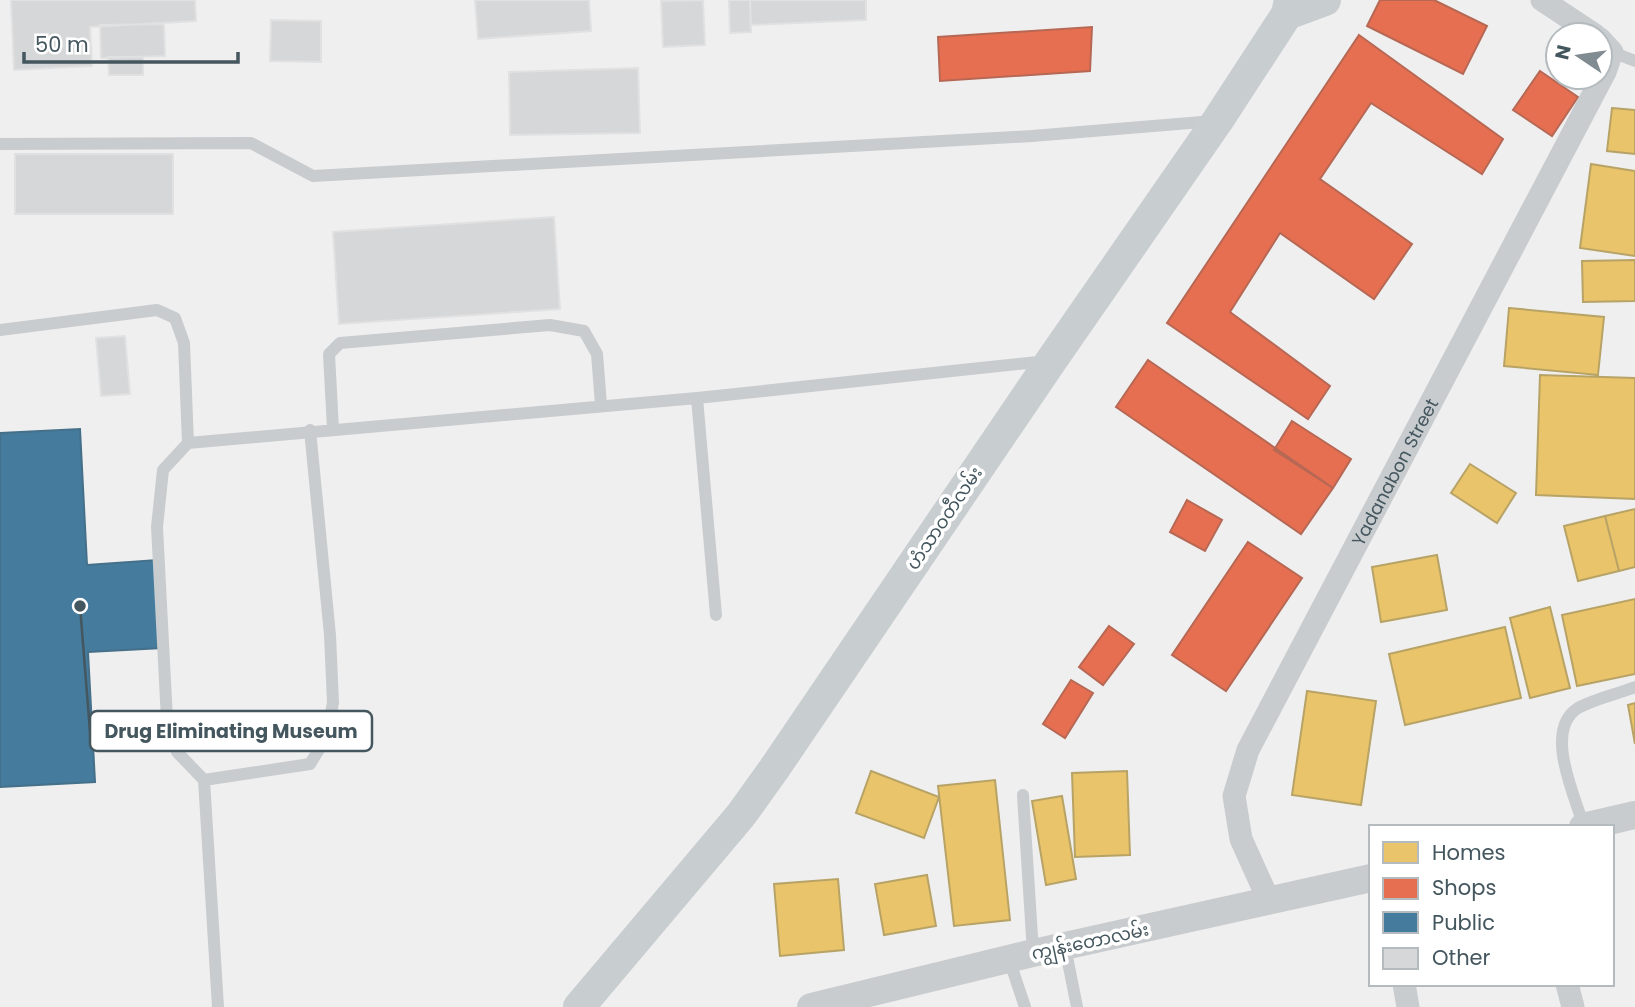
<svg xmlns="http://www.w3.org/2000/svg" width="1635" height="1007" font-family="Poppins,'Noto Sans Myanmar',sans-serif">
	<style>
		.homes { fill: #e9c46a; stroke: #b8a366; stroke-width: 2 }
		.shops { fill: #e76f51; stroke: #b66855; stroke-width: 2 }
		.public { fill: #457b9d; stroke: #45708a; stroke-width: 2 }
		.building { fill: #d6d7d8; stroke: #e1e1e2; stroke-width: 2 }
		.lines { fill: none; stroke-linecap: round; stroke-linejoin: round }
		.service { stroke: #c8ccce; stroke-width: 12 }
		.minor { stroke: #c8ccce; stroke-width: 23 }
		.tertiary { stroke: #c8ccce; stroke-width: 28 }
		.secondary { stroke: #c8cdd0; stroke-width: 32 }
		.labels { text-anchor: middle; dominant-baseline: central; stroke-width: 7; stroke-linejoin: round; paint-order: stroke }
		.street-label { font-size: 18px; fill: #44565e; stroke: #fff }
		.leader { fill: none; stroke: #44565e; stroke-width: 2.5 }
		.callout-dot { fill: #44565e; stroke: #fff; stroke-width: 2.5 }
		.callout { fill: #fff; stroke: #44565e; stroke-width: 2.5 }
		.callout-label { font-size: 19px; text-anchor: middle; font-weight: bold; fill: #44565e }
	</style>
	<rect width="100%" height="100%" fill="#f0efef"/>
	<path class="homes" d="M1612,108L1635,110V154L1607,151Z
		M1591,164L1635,171V256L1580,248Z
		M1635,260V301L1583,302L1582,261Z
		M1509,308L1604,317L1598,375L1504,366Z
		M1540,375L1635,378V499L1536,495Z
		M1470,464L1516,493L1497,523L1451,493Z
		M1635,509V567L1619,571L1605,516Z
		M1605,516L1619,571L1578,581L1564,526Z
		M1437,555L1447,610L1381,622L1372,567Z
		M1635,599V674L1577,686L1562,615Z
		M1550,607L1570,688L1530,698L1510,618Z
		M1505,627L1521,698L1405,725L1389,654Z
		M1307,691L1376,701L1361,805L1292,795Z
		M1635,703V744L1628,705Z
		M871,771L939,797L924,838L856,813Z
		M1127,771L1130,855L1075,857L1072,773Z
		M995,780L1010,920L954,926L938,786Z
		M1062,796L1076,879L1046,885L1032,801Z
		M927,875L936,926L884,935L875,884Z
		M838,879L844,950L780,956L774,884Z"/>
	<path class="shops" d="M1380,0H1434L1487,26L1463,74L1367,26Z
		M1092,27L1090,71L940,81L938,37Z
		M1359,35L1503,139L1482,174L1371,103L1320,179L1412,244L1374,299L1280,233L1230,312L1330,386L1308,419L1167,323Z
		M1540,71L1578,97L1552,136L1513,110Z
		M1148,360L1333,488L1301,534L1116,407Z
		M1292,421L1351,459L1333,488L1274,450Z
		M1187,500L1222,520L1205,551L1170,532Z
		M1248,542L1302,578L1226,691L1172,655Z
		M1109,626L1134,644L1103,685L1079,667Z
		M1071,680L1093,693L1065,738L1043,724Z"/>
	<path class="public" d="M80,429L87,565L157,560L162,648L88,652L95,782L0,787V433Z"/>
	<path class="building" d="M11,0H195L196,21L90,27L92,66L14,70Z
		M475,0H589L591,31L478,39Z
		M703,0L705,45L663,47L661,1Z
		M729,0H750L751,32L730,33Z
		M750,0H866V20L751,25Z
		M271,20L321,21V62L270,61Z
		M164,24L165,56L101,58L100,25Z
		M108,57H143V75H109Z
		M638,68L640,133L510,135L509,72Z
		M15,154H173V214H15Z
		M554,217L560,309L339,324L333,232Z
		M125,336L130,394L101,396L96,338Z"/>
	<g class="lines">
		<path class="service" d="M1612,52L1635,61
			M0,144L251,143L313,176L1032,136L1214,121
			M0,330L157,310L175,318L184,343L188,443
			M697,398L716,615
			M333,429L329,354L340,343L550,325L584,331L597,354L601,405
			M204,780L310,764L326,738L333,703L330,635L310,430
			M1023,795L1033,953
			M1584,827C1575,796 1543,730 1578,708C1594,699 1617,694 1635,687
			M1065,947L1077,1007
			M1009,959L1025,1007
			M218,1007L204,780L177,752L167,720L157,527L163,470L188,443L697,398L1047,361"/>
		<g class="minor">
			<path d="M1542,0L1595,35"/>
			<path id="s1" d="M1269,901L1241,839L1234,796L1248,750L1605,72L1612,52L1600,39"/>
			<path d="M1404,984L1408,1007"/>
			<path d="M1567,984L1573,1007"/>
		</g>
		<path class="tertiary" d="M1583,827L1635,815
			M811,1007L1033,953L1371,878"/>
		<path class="secondary" d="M1287,14L1325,0
			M579,1007L741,815L774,769L1051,361L1218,120L1287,14L1290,0"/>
	</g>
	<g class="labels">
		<g class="street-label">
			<text stroke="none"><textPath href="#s1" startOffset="474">Yadanabon Street</textPath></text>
			<text transform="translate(944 518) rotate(-56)">ဟံသာဝတီလမ်း</text>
			<text transform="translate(1090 941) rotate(-12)">ကျွန်းတောလမ်း</text>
		</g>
	</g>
	<path class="leader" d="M80 606L90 731"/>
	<circle class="callout-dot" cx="80" cy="606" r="7"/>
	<rect class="callout" x="90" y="711" width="282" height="40" rx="7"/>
	<g class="callout-label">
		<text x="231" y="738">Drug Eliminating Museum</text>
	</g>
	<rect x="1369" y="825" width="245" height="161" fill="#ffffff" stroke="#b4bbbf" stroke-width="2"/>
	<rect x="1383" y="842" width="35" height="21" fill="#e9c46a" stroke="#b4bbbf" stroke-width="2"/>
	<text x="1432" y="860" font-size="21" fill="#44565e">Homes</text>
	<rect x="1383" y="878" width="35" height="21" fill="#e76f51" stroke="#b4bbbf" stroke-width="2"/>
	<text x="1432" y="895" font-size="21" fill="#44565e">Shops</text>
	<rect x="1383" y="912" width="35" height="21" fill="#457b9d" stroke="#b4bbbf" stroke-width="2"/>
	<text x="1432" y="930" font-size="21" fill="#44565e">Public</text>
	<rect x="1383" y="948" width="35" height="21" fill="#d6d7d8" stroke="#b4bbbf" stroke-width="2"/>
	<text x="1432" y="965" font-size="21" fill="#44565e">Other</text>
	<g transform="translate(1579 56) rotate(283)"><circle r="33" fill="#ffffff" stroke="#b4bbbf" stroke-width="2"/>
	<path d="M0-5L12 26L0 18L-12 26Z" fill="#808c91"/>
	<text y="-10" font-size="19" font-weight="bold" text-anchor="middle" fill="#44565e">N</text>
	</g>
	<path d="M24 52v10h214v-10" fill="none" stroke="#44565e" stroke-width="3.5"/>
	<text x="35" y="52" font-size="21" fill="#44565e" stroke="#ffffff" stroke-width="5" paint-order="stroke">50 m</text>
</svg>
